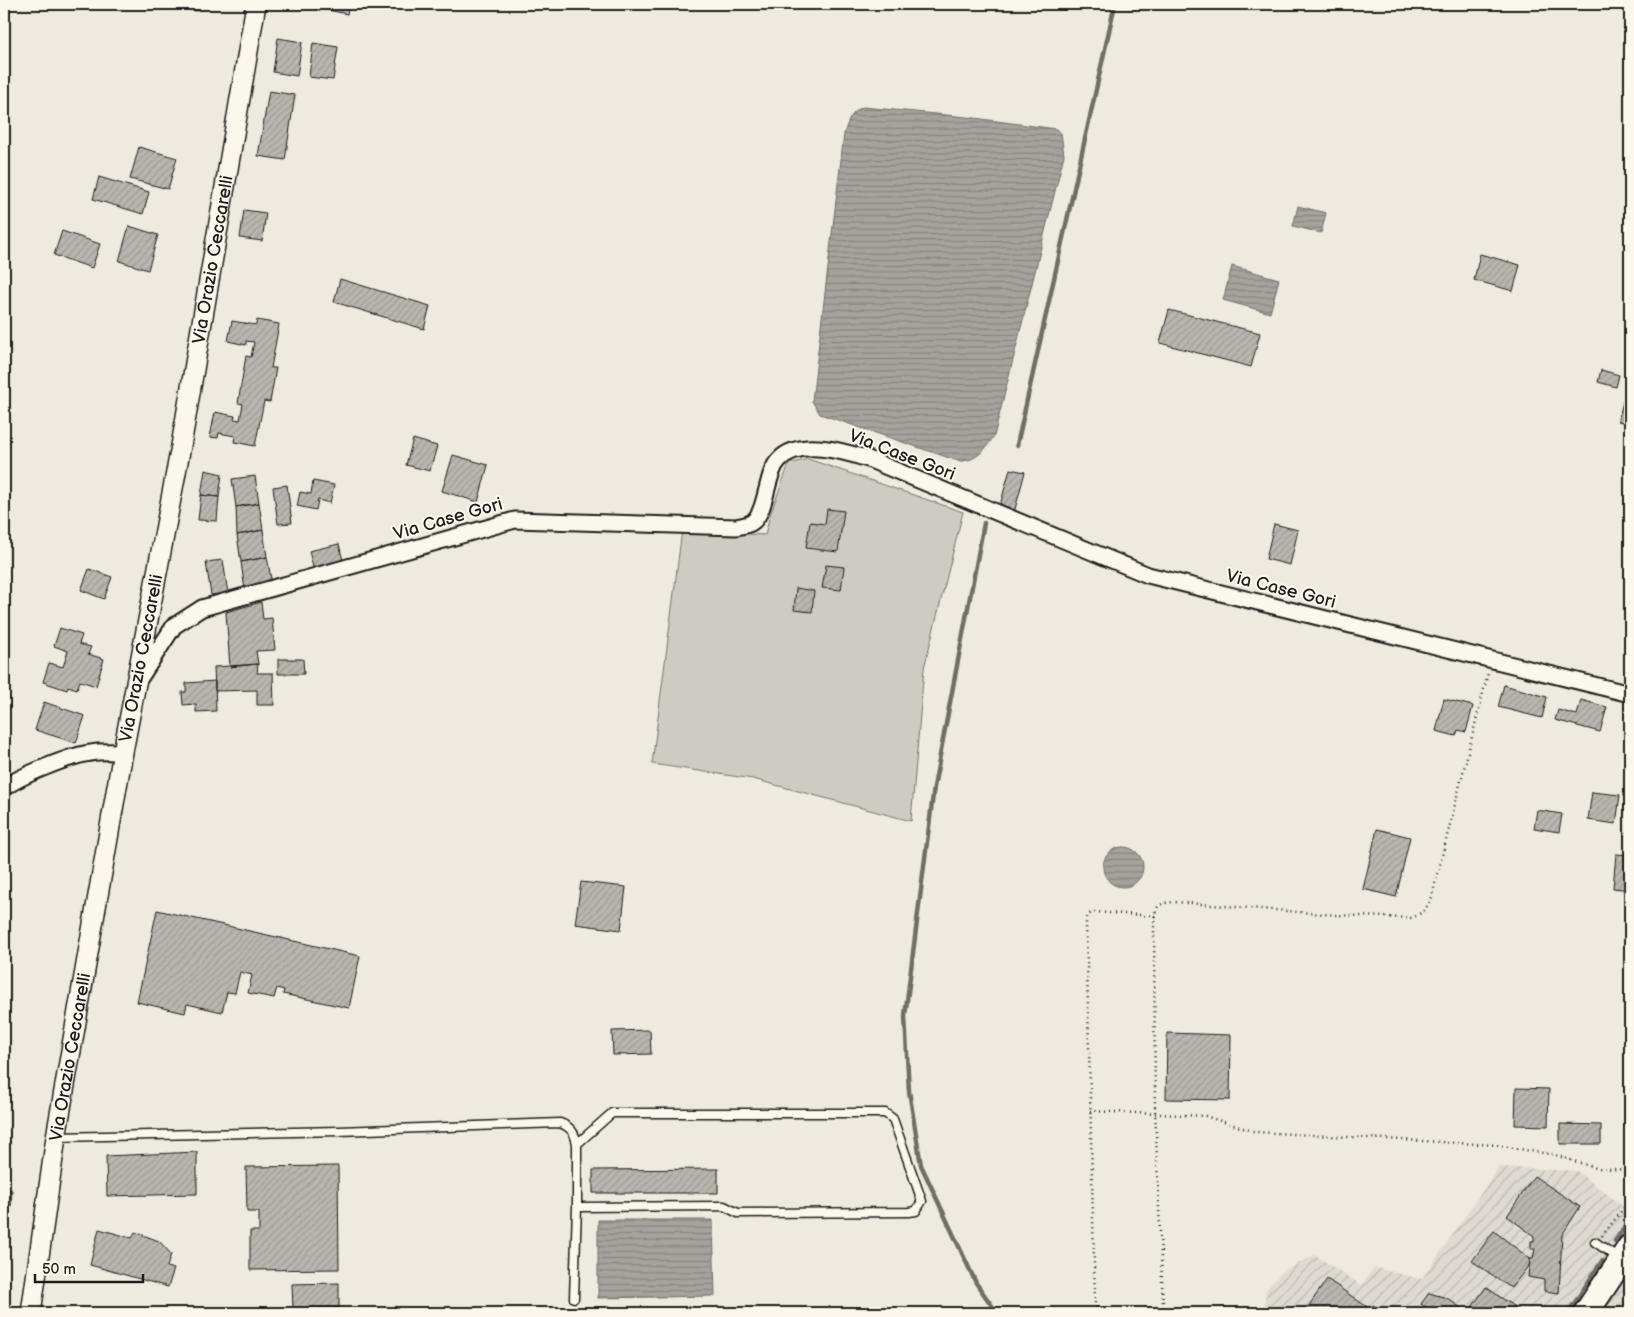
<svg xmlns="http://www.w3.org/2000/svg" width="1634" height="1317" font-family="'Balsamiq Sans',sans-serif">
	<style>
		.industrial { fill: url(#industrial-furrows) }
		.pitch { fill: #ceccc2; stroke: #75746f }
		.water { fill: url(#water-rules); stroke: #6f6d69 }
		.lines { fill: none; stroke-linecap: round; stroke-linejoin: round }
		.stream { stroke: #6f6d69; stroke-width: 4.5 }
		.building { fill: url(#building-hatch); stroke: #1c1c1c }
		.service-casing { stroke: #1c1c1c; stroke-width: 11 }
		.minor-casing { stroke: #1c1c1c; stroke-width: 19 }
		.tertiary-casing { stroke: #1c1c1c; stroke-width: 22 }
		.primary-casing { stroke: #1c1c1c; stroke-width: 28 }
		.path { stroke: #1c1c1c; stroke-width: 2.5; stroke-dasharray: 1 4; stroke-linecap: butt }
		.service { stroke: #fbf7ec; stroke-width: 8 }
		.minor { stroke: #fbf7ec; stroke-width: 15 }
		.tertiary { stroke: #fbf7ec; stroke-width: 19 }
		.primary { stroke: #fbf7ec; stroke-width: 24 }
		.labels { text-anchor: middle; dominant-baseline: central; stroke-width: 4; stroke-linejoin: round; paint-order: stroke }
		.street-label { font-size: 18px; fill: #1c1c1c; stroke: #fbf7ec }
	</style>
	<defs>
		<pattern id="industrial-furrows" width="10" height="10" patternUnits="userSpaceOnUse" patternTransform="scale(1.25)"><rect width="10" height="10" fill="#dedad1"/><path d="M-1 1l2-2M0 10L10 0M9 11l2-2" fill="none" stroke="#bebab3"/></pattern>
		<pattern id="water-rules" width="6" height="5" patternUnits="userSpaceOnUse" patternTransform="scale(1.25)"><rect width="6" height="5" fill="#a6a39d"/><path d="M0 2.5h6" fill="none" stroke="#86847f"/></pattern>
		<pattern id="building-hatch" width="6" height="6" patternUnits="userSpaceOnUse" patternTransform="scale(1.25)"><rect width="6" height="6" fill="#b9b6af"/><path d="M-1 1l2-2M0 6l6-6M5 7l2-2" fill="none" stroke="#9e9c96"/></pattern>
	</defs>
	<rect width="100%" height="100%" fill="#eeeadf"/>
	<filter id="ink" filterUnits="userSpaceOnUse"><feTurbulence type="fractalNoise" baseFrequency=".02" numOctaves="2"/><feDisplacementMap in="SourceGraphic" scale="10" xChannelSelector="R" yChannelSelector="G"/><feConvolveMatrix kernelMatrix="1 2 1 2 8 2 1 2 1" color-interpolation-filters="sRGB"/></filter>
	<g filter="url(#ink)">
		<path class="industrial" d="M1499,1167L1577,1171L1630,1212V1313H1264L1266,1290L1282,1272L1315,1255L1361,1285L1375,1268L1422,1279Z"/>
		<path class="pitch" d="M808,459L963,512L924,668L911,821L753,779L652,764L682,530L765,535L770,515L789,464Z"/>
		<path class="water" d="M863,107L967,117L1056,129L1061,133L1064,155L994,436C985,450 976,462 958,461L820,414L812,401L844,134C848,121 851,112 863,107Z
			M1298,206L1326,213L1321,233L1293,226Z
			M1232,266L1279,279L1270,313L1223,300Z
			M1103 867a20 20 0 1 1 40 0a20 20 0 1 1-40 0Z
			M598,1220H713L715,1296L598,1298Z"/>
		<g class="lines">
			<path class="stream" d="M1017,445L1115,4
				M984,523L934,787L905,1016L909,1091L921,1165L976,1283L997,1313
				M1615,1241L1630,1219
				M1568,1313L1602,1261"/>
		</g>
		<path class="building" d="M172,4H199L198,11L172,7Z
			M299,4H349L347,14Z
			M278,38L302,42L297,76L273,72Z
			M313,43L338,47L333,80L309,77Z
			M269,91L295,95L285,160L258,156Z
			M139,147L177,158L168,189L130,179Z
			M99,177L149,192L143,214L93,199Z
			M244,210L266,213L262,241L240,238Z
			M129,226L158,235L148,270L119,261Z
			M62,231L100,244L92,268L54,255Z
			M1480,254L1520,265L1513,291L1474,280Z
			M340,279L430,306L424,329L334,302Z
			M1169,310L1260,333L1251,367L1160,343Z
			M257,320L279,324L271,368H276L270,402L264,401L255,446L234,442L235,436L219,433L218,438L210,437L215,412L235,416L234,419L240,420L243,404L238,403L246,356L251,357L254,342L246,341V345L228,341L232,321L256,325Z
			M1601,370L1619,375L1616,387L1598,382Z
			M1626,390L1630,391V424L1618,421Z
			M413,439L437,446L430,471L406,465Z
			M453,455L488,465L478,502L442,491Z
			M1010,469L1025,472L1014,513L999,509Z
			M205,470L222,474L219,497L201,495Z
			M255,476L259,503L236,507L232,479Z
			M313,481L334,485L330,503L318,500L316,510L297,506L300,492L311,494Z
			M287,485L292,523L278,524L273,487Z
			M201,495L219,497L217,521L198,520Z
			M259,503L263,530L237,535L236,507Z
			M827,509L844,511L838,552L806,548L810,522L825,524Z
			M1274,524L1298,530L1290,565L1266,559Z
			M263,530L267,557L241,562L237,535Z
			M339,544L344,565L314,571L309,551Z
			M267,557L272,584L245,590L241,562Z
			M223,560L228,593L211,595L206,562Z
			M826,565L844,567L841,590L822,588Z
			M89,569L112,577L104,599L81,590Z
			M796,588L814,591L812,612L794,610Z
			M261,602L263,619L272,618L275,650L256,651L258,664L230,667L226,612Z
			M60,628L82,635L79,644L91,647L88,654L104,659L96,686L80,681L77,689L68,686L67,690L43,682L49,663L63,667L68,651L54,646Z
			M278,659H303L304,674H278Z
			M258,664L257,673H273L274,705H257V690L215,691L214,667Z
			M215,681L216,711L196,712V704L183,705L182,692H186V683Z
			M1504,685L1547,697L1542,718L1498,707Z
			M1444,699L1473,706L1466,732L1458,730L1456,736L1436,731Z
			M1581,700L1607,707L1600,732L1555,720L1558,710L1577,715Z
			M44,702L85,716L76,743L35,730Z
			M1592,792L1620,795L1616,824L1588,820Z
			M1537,810L1562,814L1559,832L1534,828Z
			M1377,829L1410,837L1396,897L1363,889Z
			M1616,854L1630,855V890L1613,888Z
			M581,882L626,887L621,930L575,924Z
			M157,910L360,956L349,1008L283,994L284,990L277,988L274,998L248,993L252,975L240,972L235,993L227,992L222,1012L187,1004L185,1013L137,1002Z
			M650,1030L651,1054L613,1055L612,1031Z
			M1167,1033L1231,1035L1230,1100L1166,1099Z
			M1516,1088L1549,1089L1548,1126L1515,1125Z
			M1560,1124L1601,1125V1144H1560Z
			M197,1152V1194L107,1196L106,1156Z
			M338,1166L339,1269L250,1270V1231H259V1212H247L246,1167Z
			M718,1169V1193H593V1170Z
			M4,1176H7L6,1190H12L11,1206H4Z
			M1534,1176L1580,1207L1562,1235L1559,1293L1544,1291V1280L1528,1277L1530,1259H1533L1535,1249H1531V1241H1534V1236L1507,1216Z
			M99,1229L132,1238L135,1232L159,1241L171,1254L167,1267L174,1269L168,1287L90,1265Z
			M1494,1231L1530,1259V1264L1511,1288L1472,1261Z
			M1327,1279L1370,1309L1373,1305L1386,1313H1304Z
			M339,1283V1308L293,1309L292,1284Z
			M1486,1287L1523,1313H1481L1472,1307Z
			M1429,1293L1447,1298L1468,1313H1434L1421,1304Z
			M645,1308H701V1313H645Z"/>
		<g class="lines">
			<defs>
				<path id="service" d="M56,1137L339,1131L560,1123C571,1127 575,1133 577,1144V1207L574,1298
					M577,1207L724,1206L738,1213L909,1212L916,1211L922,1201L893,1119L885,1113H612L577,1144
					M1595,1242L1620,1259"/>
				<path id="minor" d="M138,681L174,626L202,608L515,520L736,527C741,526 747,525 751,523C759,518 762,508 764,500C768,488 770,469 779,460C799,438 843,451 868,459L1148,575L1630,694
					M4,788C20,776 71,755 91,753C101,751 113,752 123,752"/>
				<g id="tertiary">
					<path id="s1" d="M31,1313L56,1137L123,752L181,446L256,4"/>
				</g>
				<path id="primary" d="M1586,1313L1630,1247"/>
			</defs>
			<use href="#service" class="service-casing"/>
			<use href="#minor" class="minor-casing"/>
			<use href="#tertiary" class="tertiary-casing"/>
			<use href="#primary" class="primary-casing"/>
			<path class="path" d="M1155,916L1094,912C1088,914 1087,917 1086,922L1095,1304L1097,1309L1100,1310L1158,1311L1162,1309L1163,1305L1155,1109L1154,924C1155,906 1157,903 1175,902L1336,915L1410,918C1421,915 1426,909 1431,900L1488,673
				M1090,1111L1205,1116L1256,1132L1496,1145L1555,1155L1596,1168L1630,1170
				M1602,1236L1630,1200"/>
			<use href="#service" class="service"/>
			<use href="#minor" class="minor"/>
			<use href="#tertiary" class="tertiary"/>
			<use href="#primary" class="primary"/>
		</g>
	</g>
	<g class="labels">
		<g class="street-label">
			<text stroke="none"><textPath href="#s1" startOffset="1069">Via Orazio Ceccarelli</textPath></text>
			<text transform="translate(902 455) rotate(21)">Via Case Gori</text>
			<text transform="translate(448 519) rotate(-16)">Via Case Gori</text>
			<text transform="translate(1281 589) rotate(14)">Via Case Gori</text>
			<text stroke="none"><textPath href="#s1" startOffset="664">Via Orazio Ceccarelli</textPath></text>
			<text stroke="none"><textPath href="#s1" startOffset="259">Via Orazio Ceccarelli</textPath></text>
		</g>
	</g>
	<rect width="1634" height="1317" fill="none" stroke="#fbf7ec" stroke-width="20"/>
	<rect x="10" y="10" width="1614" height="1297" fill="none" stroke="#1c1c1c" stroke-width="2" filter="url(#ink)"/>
	<path d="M35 1274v8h108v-8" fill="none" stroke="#1c1c1c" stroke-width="2.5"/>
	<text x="42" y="1274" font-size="15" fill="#1c1c1c" stroke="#fbf7ec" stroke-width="4" paint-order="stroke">50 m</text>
</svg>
